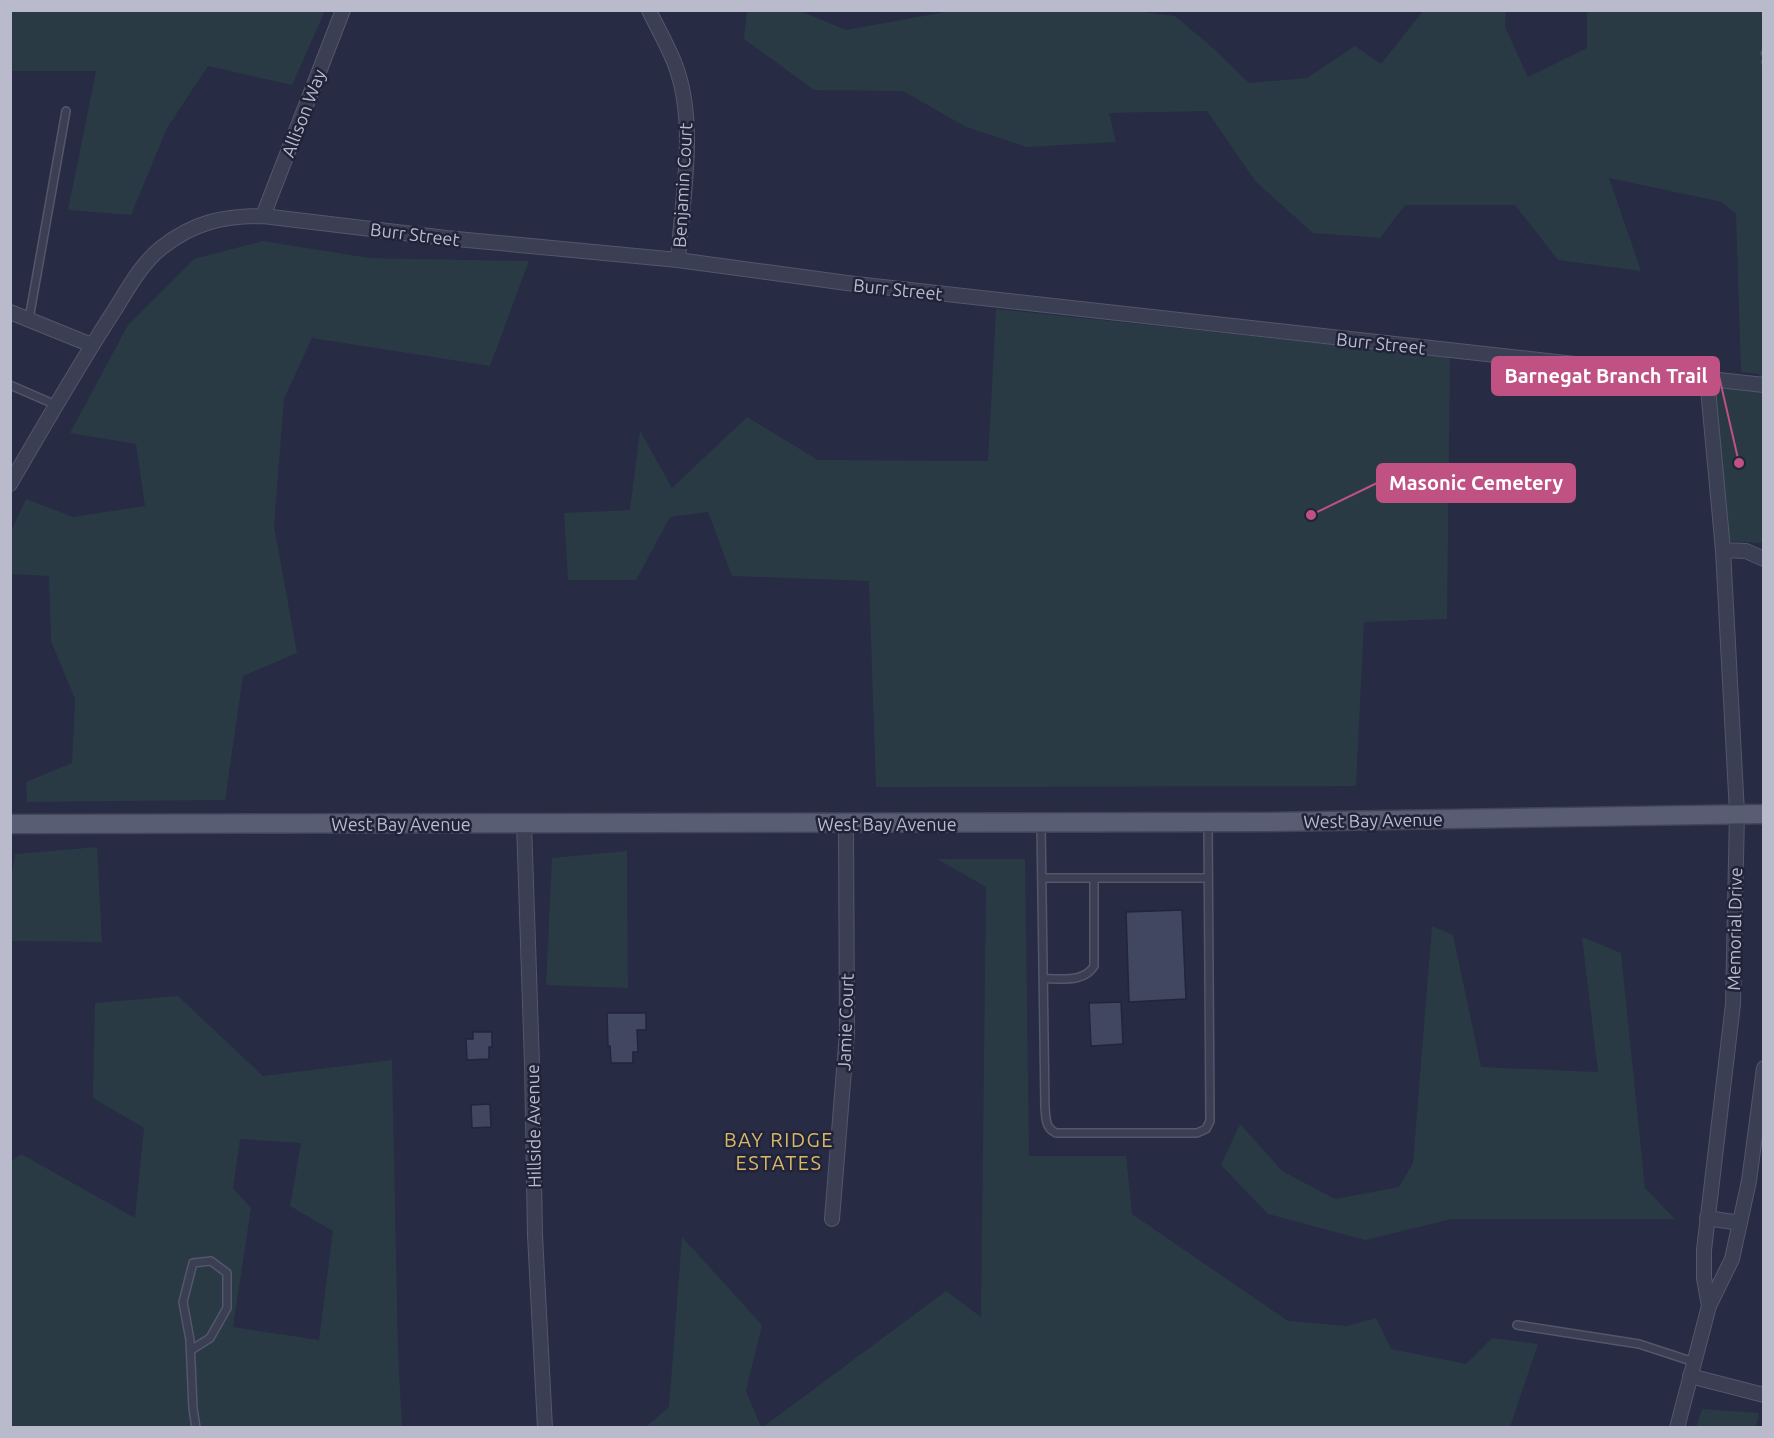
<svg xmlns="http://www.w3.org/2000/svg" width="1774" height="1438" font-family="Ubuntu,sans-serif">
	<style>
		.green { fill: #293a45; fill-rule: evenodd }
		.building { fill: #414661; stroke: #22253b; stroke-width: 1.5 }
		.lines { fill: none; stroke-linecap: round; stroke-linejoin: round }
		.lane-casing { stroke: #54566b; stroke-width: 10 }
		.street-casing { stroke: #54566b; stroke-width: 16 }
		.primary-casing { stroke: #42455a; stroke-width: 21 }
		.path { stroke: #475761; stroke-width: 3; stroke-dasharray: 4.5 4.5; stroke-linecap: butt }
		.lane { stroke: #3b3f54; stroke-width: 7 }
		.street { stroke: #3b3f54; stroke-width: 14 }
		.primary { stroke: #595d73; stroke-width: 18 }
		.labels { text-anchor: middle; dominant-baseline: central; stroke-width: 5; stroke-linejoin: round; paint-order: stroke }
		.street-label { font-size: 18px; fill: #b9bbcd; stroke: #202339 }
		.neighbourhood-label { font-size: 20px; letter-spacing: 1.5px; fill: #d9b868; stroke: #202339 }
		.leader { fill: none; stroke: #bf5183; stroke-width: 2 }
		.callout-dot { fill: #bf5183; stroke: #202339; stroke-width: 2 }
		.callout { fill: #bf5183; stroke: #bf5183; stroke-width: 2 }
		.callout-label { font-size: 20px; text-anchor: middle; font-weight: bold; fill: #fff }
	</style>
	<rect width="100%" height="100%" fill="#272b44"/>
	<path class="green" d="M1506,10L1505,27L1528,77L1587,48V11H1763V543L1722,541L1707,378L1760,384L1759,374L1741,372L1736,214L1722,202L1609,178L1641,271L1558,260L1515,205H1405L1380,238L1313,233L1256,182L1207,111L1109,113L1116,142L1027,147L966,127L903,91L814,90L744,39L747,11H800L846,30L951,11H1136L1175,16L1214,49L1249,83L1307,78L1355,46L1381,64L1423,11Z
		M10,11L11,10L325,11L292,85L208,66L167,128L131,215L68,210L96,71H11Z
		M263,241L369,258L529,261L490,366L312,338L284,399L274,526L297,653L243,676L225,800L27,802L26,782L72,763L75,699L51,641L49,576L11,574V531L26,499L73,517L145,506L136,444L70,433L128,325L194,259Z
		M996,309L1450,357L1447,619L1364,622L1356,786L876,787L869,581L732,576L708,512L670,517L636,580H568L564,513L630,510L640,431L672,488L747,417L818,460L988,461Z
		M97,847L102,942L11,941V880L15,854Z
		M627,851L628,988L546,985L552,858Z
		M937,859H1025L1029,1156H1126L1132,1214L1288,1321L1347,1326L1376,1318L1391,1349L1466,1364L1492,1338L1538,1344L1510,1427H763L946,1291L981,1317L986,887Z
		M1432,926L1453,935L1481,1067L1598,1072L1582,937L1621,953L1645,1188L1675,1219H1452L1365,1240L1268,1214L1221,1165L1240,1124L1282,1171L1335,1199L1399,1187L1413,1163Z
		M178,996L263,1076L392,1060L398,1352L402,1427L11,1428V1162L21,1154L135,1218L144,1128L93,1098L95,1003ZM240,1139L301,1143L290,1206L333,1231L319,1340L233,1327L251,1208L233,1188Z
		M682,1237L762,1325L746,1391L761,1427H646L669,1407Z
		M1702,1409L1759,1413L1756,1427H1696Z"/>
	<path class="building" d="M1182,910L1186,999L1129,1002L1126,912Z
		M1121,1002L1123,1044L1091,1046L1089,1003Z
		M607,1013H646V1030H637L638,1052H633V1063H611L610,1046H608Z
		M473,1032H492V1047H489V1059L467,1060L466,1039H473Z
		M490,1104L491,1127L472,1128L471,1105Z"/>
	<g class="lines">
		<defs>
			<path id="lane" d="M29,319L66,111
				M10,385L56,405
				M1041,823L1045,1107C1046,1118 1045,1128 1056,1133H1197L1206,1129L1210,1121L1208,824
				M1043,878H1208
				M1044,979C1061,978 1084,983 1094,966V878
				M1517,1325L1639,1344L1694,1362
				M191,1350L210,1338L227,1308V1273L211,1261L193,1263L183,1302L190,1340L193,1408L196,1428"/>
			<path id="street" d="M649,10C658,30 672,52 678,73C696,129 682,201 678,260
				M263,216L343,10
				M10,312L89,344L90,347
				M1707,378L1723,550
				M10,484C43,427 76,370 112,314C127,291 139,266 161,248C194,222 223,216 263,216L446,238L678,260L847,283L1764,385
				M1764,559L1746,551L1723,550L1737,813L1733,1004L1704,1250V1278L1709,1306L1732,1259L1749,1181L1764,1068
				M524,823L532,1064L535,1235L545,1428
				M1707,1218L1740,1223
				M832,1219L847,1033L846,824
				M1690,1376L1764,1395
				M1677,1428L1709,1306"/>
			<path id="primary" d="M10,824L1267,822L1764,814"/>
		</defs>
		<use href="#lane" class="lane-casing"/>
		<use href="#street" class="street-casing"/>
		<use href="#primary" class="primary-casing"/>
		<path class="path" d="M1764,42L1762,53L1764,76"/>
		<use href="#lane" class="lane"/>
		<use href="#street" class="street"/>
		<use href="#primary" class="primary"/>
	</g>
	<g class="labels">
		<g class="street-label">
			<text transform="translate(303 113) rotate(-69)">Allison Way</text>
			<text transform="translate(682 185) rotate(-87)">Benjamin Court</text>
			<text transform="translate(415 234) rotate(7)">Burr Street</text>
			<text transform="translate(898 289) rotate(6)">Burr Street</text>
			<text transform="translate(1381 343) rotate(6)">Burr Street</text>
			<text transform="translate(1373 820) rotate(-1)">West Bay Avenue</text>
			<text x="401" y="824">West Bay Avenue</text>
			<text x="887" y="824">West Bay Avenue</text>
			<text transform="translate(1734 929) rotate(-89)">Memorial Drive</text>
			<text transform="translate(845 1022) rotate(-88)">Jamie Court</text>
			<text transform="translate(533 1126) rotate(-91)">Hillside Avenue</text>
		</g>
		<g class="neighbourhood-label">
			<text x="779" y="1139">BAY RIDGE<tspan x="779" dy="23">ESTATES</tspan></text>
		</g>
	</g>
	<path class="leader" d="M1739 463L1719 376M1311 515L1377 483"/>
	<g class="callout-dot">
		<circle cx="1739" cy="463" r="6"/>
		<circle cx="1311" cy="515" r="6"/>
	</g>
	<g class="callout">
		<rect x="1492" y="357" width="227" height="38" rx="6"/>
		<rect x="1377" y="464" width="198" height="38" rx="6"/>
	</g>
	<g class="callout-label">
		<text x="1606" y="383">Barnegat Branch Trail</text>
		<text x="1476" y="490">Masonic Cemetery</text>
	</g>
	<rect width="1774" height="1438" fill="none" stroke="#b9bbcd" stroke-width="24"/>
</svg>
